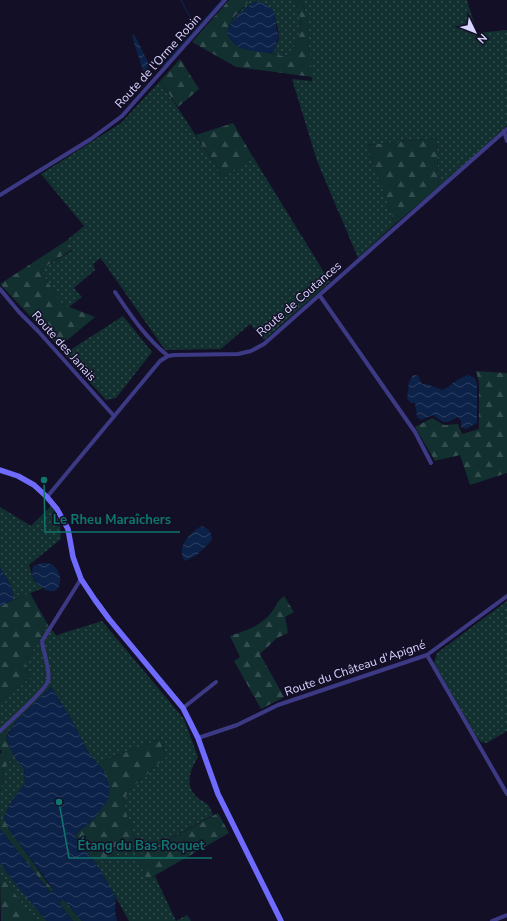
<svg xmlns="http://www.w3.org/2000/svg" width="507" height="921" font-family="'Nunito Sans',sans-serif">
	<defs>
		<pattern id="grass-dots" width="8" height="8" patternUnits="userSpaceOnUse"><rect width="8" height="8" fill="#12302f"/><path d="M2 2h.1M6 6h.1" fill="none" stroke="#344d4e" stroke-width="1.8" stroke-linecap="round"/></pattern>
		<pattern id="forest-firs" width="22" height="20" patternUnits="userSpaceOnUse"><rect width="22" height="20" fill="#12302f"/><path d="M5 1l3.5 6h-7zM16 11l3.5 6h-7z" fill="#344d4e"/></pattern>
		<pattern id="water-waves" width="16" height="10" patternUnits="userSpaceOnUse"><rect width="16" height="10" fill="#0c2248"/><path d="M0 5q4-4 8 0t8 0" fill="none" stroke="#2f4163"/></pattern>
	</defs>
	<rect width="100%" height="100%" fill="#130f26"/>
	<g fill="url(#grass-dots)">
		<path d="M250 0H294C304 24 304 34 288 55L283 56 271 53 274 51C275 46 280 40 279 35 279 29 276 26 276 19L250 4 230 25V23Z"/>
		<polygon points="301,0 467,0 477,33 507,30 507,126 439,187 436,138 367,145 395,224 358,258 317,161 292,79 312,81 306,13"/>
		<polygon points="160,81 223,177 253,157 330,282 264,340 250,324 221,349 165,350 105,264 100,258 93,264 95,270 74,288 82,297 69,307 62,304 40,270 73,250 66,241 84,226 41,174 121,123"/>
		<polygon points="123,316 152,352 116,398 106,400 64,354"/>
		<polygon points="51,506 60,522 61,539 29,565 34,581 43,588 13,600 12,588 0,567 0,507 31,526"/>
		<polygon points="507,601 507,731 487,743 481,742 476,736 434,663 437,653"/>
		<path d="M102 621 184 719 198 757C189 772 184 786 199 799 202 801 205 802 207 804 210 807 212 812 213 815L137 857 147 880 155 876 176 921 187 915 191 921H129L101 871 96 864 137 844 123 804 128 791 166 757 161 739 97 763 88 752 69 715 51 687 16 721 7 735 0 724V702L31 677 25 669 26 663 48 625 57 636 60 634Z"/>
		<polygon points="14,756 24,769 25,783 10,804 4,818 0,821 0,791 2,789 3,770"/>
		<polygon points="0,863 16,885 47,921 36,921 0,875"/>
	</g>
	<g fill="url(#forest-firs)">
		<path d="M229 0H250C237 14 216 29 237 46L283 56 288 55C304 34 304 24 294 0H301L306 13 312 77 236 67 192 42Z"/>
		<polygon points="180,59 199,89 178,107 160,81"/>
		<polygon points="233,123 253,157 223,177 196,135"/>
		<polygon points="436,138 439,187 395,224 367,145"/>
		<polygon points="66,241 73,249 40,270 62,304 95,317 59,347 0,284"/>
		<polygon points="476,371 507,373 507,473 470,485 460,455 435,461 415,427 432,418 444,425 458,424 462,434 479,429 479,382"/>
		<polygon points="30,593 48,625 26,663 25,669 31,677 0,702 0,606"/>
		<path d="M284 596 294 612 285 617 288 633 277 638 260 654 284 697 261 709 234 661 240 657 230 636C247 630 259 627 271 613 277 606 275 603 284 596Z"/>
		<polygon points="0,724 7,735 6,738 14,756 3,770 2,789 0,791 0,754 2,752 0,749"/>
		<polygon points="161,739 166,757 128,791 123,804 137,844 96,864 75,836 78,832 94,819 104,771 97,763"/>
		<polygon points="218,813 229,833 147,880 137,857"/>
		<polygon points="4,818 9,829 49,885 54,890 51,893 0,829 0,821"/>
		<polygon points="0,875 36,921 1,921"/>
		<polygon points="63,899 82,921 73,921 59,903"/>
	</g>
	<g fill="url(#water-waves)">
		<path d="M256 1 265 4 274 11 276 19V28L279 35 274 51 271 53C254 51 234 52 227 33 230 21 245 7 256 1Z"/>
		<polygon points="134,34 149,64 147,69 143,71 132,36"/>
		<path d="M413 375H418L422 384H427L442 390C453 385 457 378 469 375L475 378 477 384V423L466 429 461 427V421L458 417C444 424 446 425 433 415L421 420 417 417 415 403H411L407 399 409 382Z"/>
		<path d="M201 526C210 529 211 532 212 540L197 555 185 561C175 547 190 533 201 526Z"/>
		<path d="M42 563C44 563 49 563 51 564 66 571 63 605 39 585 32 579 31 575 33 566Z"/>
		<polygon points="0,567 12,588 13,600 0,606"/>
		<polygon points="51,687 69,715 88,752 104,771 110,787 108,800 94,819 78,832 75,836 101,871 116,898 115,911 117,921 82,921 63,899 59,903 73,921 47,921 16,885 0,863 0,829 51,893 54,890 9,829 4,818 10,804 25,783 24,769 14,756 6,738 16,721"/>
	</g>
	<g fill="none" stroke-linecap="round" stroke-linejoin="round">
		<g stroke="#0c2248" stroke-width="1.5">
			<polyline points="181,0 196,28"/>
			<polyline points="163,66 222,0"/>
		</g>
		<g stroke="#3d3a85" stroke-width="4">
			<polyline points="504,131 507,141"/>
			<polyline points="0,195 91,139 122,116 225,0"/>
			<polyline points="0,289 19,312 38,331 114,416"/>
			<path d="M115 292C131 316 146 338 168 356"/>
			<polyline points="320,296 415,432 431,463"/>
			<polyline points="47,497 160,361 168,356 174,355 238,354 251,351 264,344 507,129"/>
			<polyline points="427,655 507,794"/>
			<polyline points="183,708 216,682"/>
			<path d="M0 731C8 723 46 690 48 681 51 671 43 652 42 641L81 579"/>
			<polyline points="198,738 237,725 278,705 427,655 507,596"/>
			<polyline points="492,921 507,915"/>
		</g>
		<polyline stroke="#6f6bff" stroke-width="5.5" points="0,470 18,476 34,485 47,497 57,509 68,529 73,557 81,579 95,600 109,619 183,708 198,738 218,794 281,921"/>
	</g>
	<g text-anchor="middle" stroke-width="3" stroke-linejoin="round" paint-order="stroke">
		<g font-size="12" fill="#d9d4ff" stroke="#130f26">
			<text transform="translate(158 61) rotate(-48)" y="4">Route de l'Orme Robin</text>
			<text transform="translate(299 299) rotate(-41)" y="4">Route de Coutances</text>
			<text transform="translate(64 346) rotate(48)" y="4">Route des Janais</text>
			<text transform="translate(355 668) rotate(-19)" y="4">Route du Château d'Apigné</text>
		</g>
	</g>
	<path fill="none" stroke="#0f766e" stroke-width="1.5" d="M44 480L45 532H180M59 802L69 858H212"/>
	<g fill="#0f766e" stroke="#130f26" stroke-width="1.5">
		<circle cx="44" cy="480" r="4"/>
		<circle cx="59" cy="802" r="4"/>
	</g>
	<g font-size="13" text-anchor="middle" font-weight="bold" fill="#0f766e" stroke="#130f26" stroke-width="3" stroke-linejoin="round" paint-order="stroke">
		<text x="112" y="524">Le Rheu Maraîchers</text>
		<text x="141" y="850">Étang du Bas Roquet</text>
	</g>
	<g transform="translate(475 32) rotate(133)" stroke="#130f26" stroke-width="3" paint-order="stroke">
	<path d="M0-3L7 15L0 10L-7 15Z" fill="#d9d4ff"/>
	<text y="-6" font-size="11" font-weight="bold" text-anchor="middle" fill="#d9d4ff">N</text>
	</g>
</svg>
